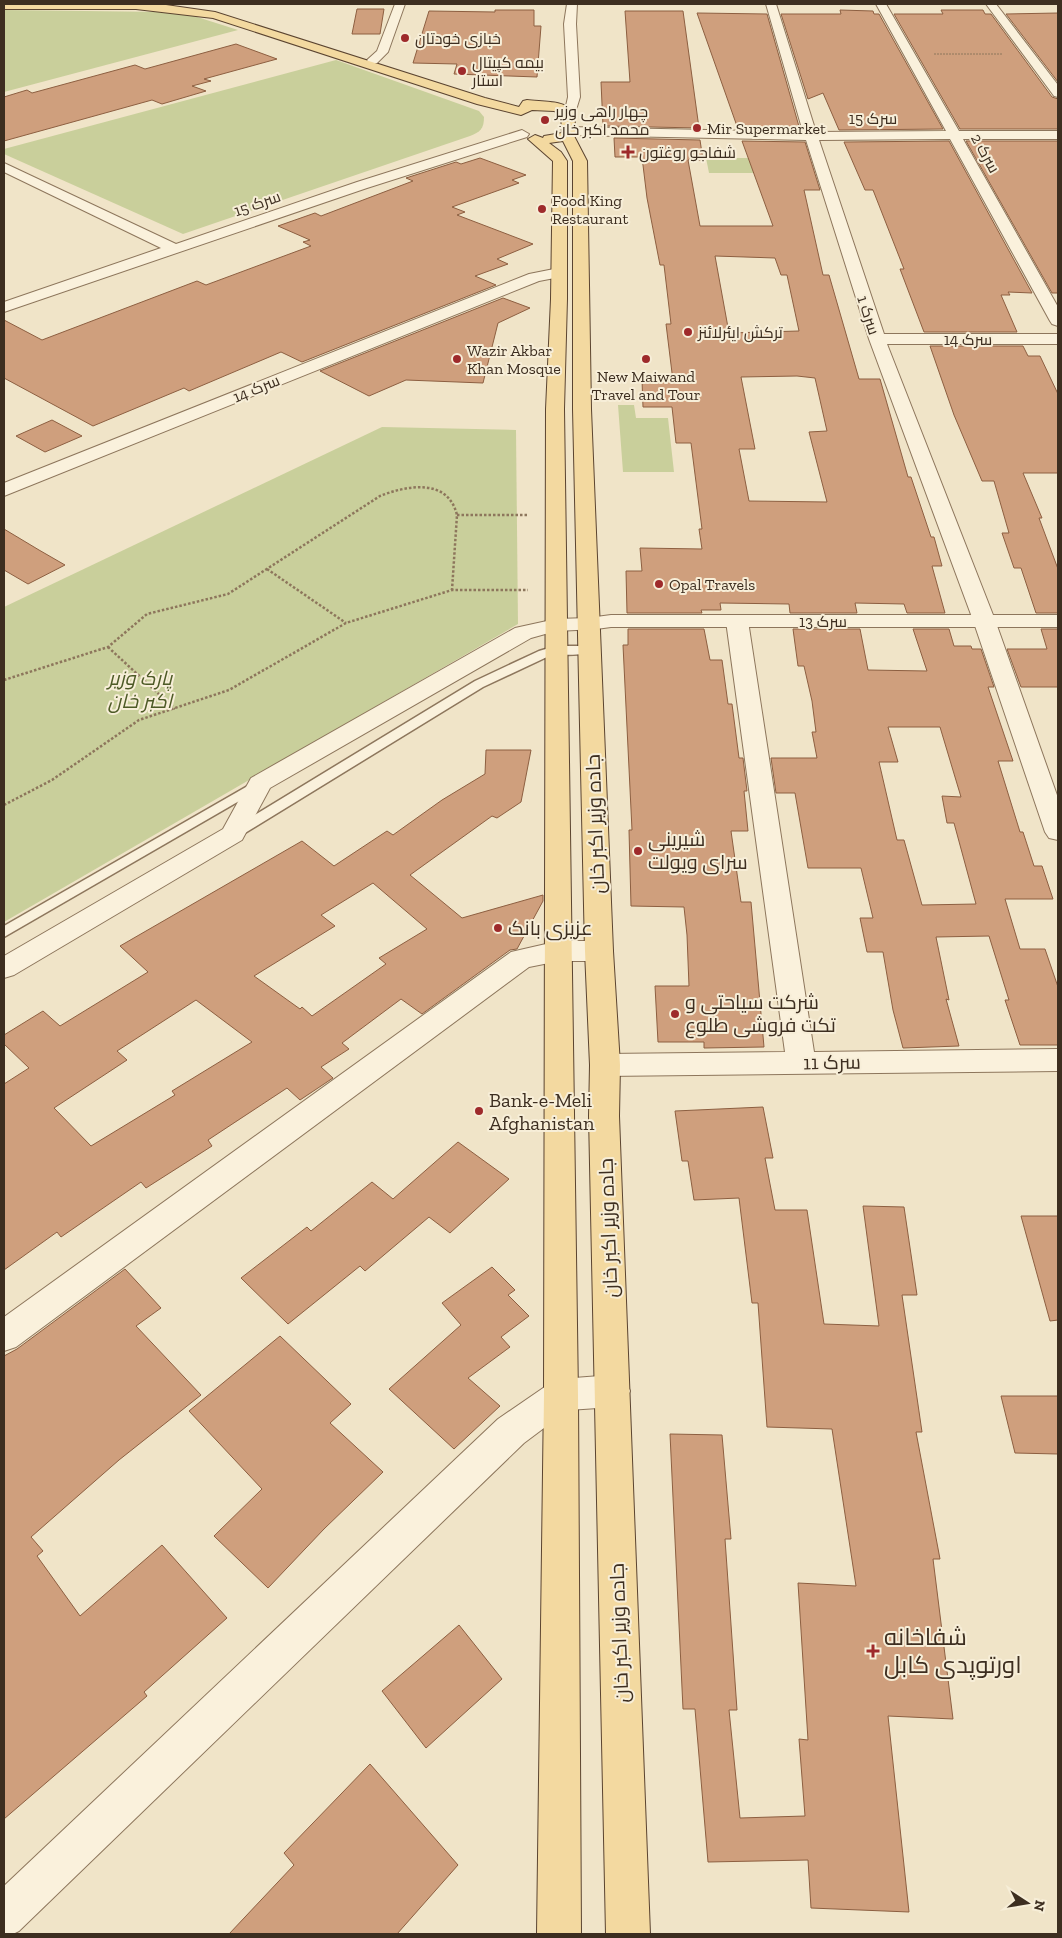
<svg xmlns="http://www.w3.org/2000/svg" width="1062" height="1938" font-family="'Zilla Slab',Cairo,serif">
	<rect width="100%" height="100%" fill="#f0e4c8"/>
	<g fill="#c9cf9b">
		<polygon points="4,10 165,12 194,16 238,30 4,92"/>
		<path d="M336 60 479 111 484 117C484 129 480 132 470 136L183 234 4 154V149Z"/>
		<polygon points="706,158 753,158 757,173 709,173"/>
		<polygon points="618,405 634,405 636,418 668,418 674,472 623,472"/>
		<polygon points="382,427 516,430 518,624 4,922 4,607"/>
	</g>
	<g fill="#cf9f7d" stroke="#8d5f41" fill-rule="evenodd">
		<polygon points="357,9 384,9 380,34 352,34"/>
		<polygon points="495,10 534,10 534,26 541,26 537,77 454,74 457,64 413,63 429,11 495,12"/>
		<polygon points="840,10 873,11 874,14 879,14 943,129 839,130 823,93 808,99 781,14 841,14"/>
		<polygon points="941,10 983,10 985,14 991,14 1052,97 1058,99 1058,129 960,129 894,14 943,14"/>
		<polygon points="625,11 683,11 699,128 603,126 601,82 630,82"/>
		<polygon points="697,13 767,14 800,130 738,129"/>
		<polygon points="1058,13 1058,82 1006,14"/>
		<polygon points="236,44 277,59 204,79 211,81 192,86 206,91 162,104 152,100 4,141 4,97 27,90 32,93 135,65 145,69"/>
		<path d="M614 138 700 140 703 160H688L700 226H773L742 141 805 142 820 190H804L823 275H829L859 379H880L908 477H911L931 537H934L942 566H932L945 613H907L904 604 855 603 857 613H790L789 604 720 603 721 610H701L702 613H627L626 571H642L640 548 702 549 699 529H702L691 443H676L672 407H643L642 380 673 381 666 324H671L664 265H660L647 198 642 157H615ZM715 256 775 258 781 275H787L799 331 729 333ZM797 376 815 378 827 431 809 432 827 502 749 501 739 449H755L741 377Z"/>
		<polygon points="949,141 1032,293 1008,292 1010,295 1001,295 1017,332 924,332 900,269 904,269 873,190 865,190 844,142"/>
		<polygon points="966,141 1058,141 1058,293 1052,293"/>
		<polygon points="480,158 526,175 512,180 519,183 452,207 465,212 457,215 533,244 497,259 508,264 475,276 496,285 302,362 281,352 189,391 184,388 93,426 4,378 4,320 42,340 197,281 206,285 311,246 303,242 310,240 278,226 315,213 321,216 413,181 406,178 456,162 461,164"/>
		<polygon points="503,298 530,308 498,323 483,383 406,380 369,396 320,371"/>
		<polygon points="930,346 1023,346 1028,356 1040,356 1058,394 1058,473 1023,473 1042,518 1039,518 1058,569 1058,613 1036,613 1021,568 1014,568 1002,533 1009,533 994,481 982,481 954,415"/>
		<polygon points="52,420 82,436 45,452 16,436"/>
		<polygon points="4,529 39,550 65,565 28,584 4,570"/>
		<polygon points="628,629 704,629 710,660 722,660 728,704 732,704 739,758 743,758 747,791 744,791 748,831 731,831 741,902 751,902 764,1047 704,1048 704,1042 658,1042 655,986 689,986 687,935 684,907 631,906 629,830 632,830 623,645 628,645"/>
		<path d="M793 629H860L868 670 927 671 913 629H949L954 646H971L972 649H981L994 687H988L1013 761H998L1020 832H1023L1034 866H1042L1053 899H1005L1020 949H1045L1058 987V1045H1020L1005 1000H1009L989 936 936 937 949 1000 946 999 959 1046 903 1048 893 1010 883 952H867L860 918H873L861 868H808L795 793H776L771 758H817L812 732H816L812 701 804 666H798ZM888 727H940L961 797 942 796 947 823H954L976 904 922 905 904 840H897L879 762H898Z"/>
		<polygon points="1041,629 1058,629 1058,687 1021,687 1007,649 1047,649"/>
		<path d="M486 750H531L521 802 497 818 492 816 410 875 462 918 543 895V901L517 949 510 950 422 1014 401 999 342 1043 349 1049 321 1067 333 1078 300 1100 287 1088 208 1140 212 1146 146 1188 141 1182 61 1237 57 1232 4 1270V1084L29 1068 4 1044V1035L43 1011 60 1026 148 972 120 946 302 841 334 866 387 831 393 835 442 800 485 774ZM373 883 427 929 379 958 386 964 312 1016 302 1007 300 1009 254 976 335 926 321 915ZM196 1000 252 1042 172 1091 175 1095 91 1146 54 1108 127 1060 117 1051Z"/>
		<polygon points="763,1107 773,1158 765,1158 775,1210 807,1210 824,1324 879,1326 863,1206 904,1207 917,1295 902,1295 922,1432 916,1432 940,1559 933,1559 953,1719 888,1716 909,1912 811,1908 808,1860 708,1862 695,1709 683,1709 670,1434 722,1435 731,1539 725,1539 737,1710 729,1710 740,1818 805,1816 799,1739 808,1740 798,1583 856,1586 832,1429 767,1427 758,1303 752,1303 739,1198 694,1200 688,1161 682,1161 675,1111"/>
		<polygon points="458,1142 509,1179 450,1233 429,1217 365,1271 360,1266 288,1324 241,1278 307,1227 311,1231 372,1182 393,1199"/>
		<polygon points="1021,1216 1058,1216 1058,1320 1050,1321"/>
		<polygon points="492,1267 515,1290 508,1295 529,1316 501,1337 510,1347 468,1378 500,1406 454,1449 389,1389 461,1325 442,1303"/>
		<polygon points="125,1269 161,1308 136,1326 201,1395 119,1460 31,1537 43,1551 37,1556 80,1616 162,1545 227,1618 144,1692 147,1696 4,1819 4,1356 17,1349"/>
		<polygon points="280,1336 351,1404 330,1423 383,1472 324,1529 268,1588 214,1536 262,1489 189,1411"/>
		<polygon points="1001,1396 1058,1396 1058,1454 1015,1453"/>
		<polygon points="459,1625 502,1679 426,1748 382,1691"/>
		<polygon points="370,1764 458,1865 397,1934 229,1934 294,1865 284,1853"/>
	</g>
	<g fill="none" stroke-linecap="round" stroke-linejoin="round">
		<defs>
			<g id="service">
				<path d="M556 646H589L595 650C588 657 559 653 547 657L483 687 240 836H230L228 833 230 830 475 681 539 651Z"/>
				<polygon points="260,779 265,780 267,783 265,786 4,937 4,926"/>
			</g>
			<g id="minor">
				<polygon points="395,4 405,4 388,52 377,63 369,63 367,60 377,51"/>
				<polygon points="567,4 577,4 576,24 580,97 576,110 567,115 561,111 566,106 568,97 564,24"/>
				<polygon points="766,4 776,4 816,132 946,131 876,4 886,4 959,131 1058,131 1058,139 963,139 1058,307 1058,326 1052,324 1050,321 950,139 819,140 884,334 1058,334 1058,344 887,344 995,620 1058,798 1058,840 1049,838 1045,832 973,620 869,339 806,140 569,135 562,131 569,127 803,132"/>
				<polygon points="986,4 996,4 1058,85 1058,97 1054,96"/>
				<polygon points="522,130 529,134 527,137 367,188 4,312 4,302 161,248 4,172 4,163 176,244 357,182"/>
				<polygon points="559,268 565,270 567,273 565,276 539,281 4,496 4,483 529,274"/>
				<polygon points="737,615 745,616 748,621 814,1052 1058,1049 1058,1071 605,1076 595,1073 590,1065 595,1057 605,1054 785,1052 726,621 729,616"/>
				<polygon points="589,618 597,619 600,624 597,629 556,631 531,638 270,788 242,840 14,975 4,978 4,956 223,829 251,778 515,628 556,619"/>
				<polygon points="559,941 599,941 609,944 613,951 609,958 599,961 559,961 529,967 16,1347 4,1351 4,1317 511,952"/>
				<polygon points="613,1375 625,1380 630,1391 625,1402 613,1407 568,1410 524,1443 19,1931 13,1934 4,1934 4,1886 498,1419 549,1384 561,1379"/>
			</g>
			<polygon id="tertiary" points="611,615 1058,615 1058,627 611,627 589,630 581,629 578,624 581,619"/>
			<path id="primary" d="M4 4H159L215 12 485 98 519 107 523 101 527 100C541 102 564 100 573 111L576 131 574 136 587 161 591 409 613 951 620 1065 619 1116 650 1934H606L589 1116 590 1065 585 951 573 409V161L563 141 549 143 561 152 567 161V299L564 409 578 1395 581 1934H537L544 1395 546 409 551 299 553 161 528 139 535 135 543 138 544 136 562 133 561 113 554 111 532 110 521 115 477 104 213 18 136 9H4Z"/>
		</defs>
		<use href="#service" stroke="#8d765c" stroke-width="3"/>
		<use href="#minor" stroke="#8d765c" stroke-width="2"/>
		<use href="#tertiary" stroke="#8d765c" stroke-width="2"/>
		<use href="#primary" stroke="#5b4430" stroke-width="2"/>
		<polyline stroke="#8d765c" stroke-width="1" stroke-dasharray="2 1" stroke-linecap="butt" points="934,54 1002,54"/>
		<g stroke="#8d765c" stroke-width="2.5" stroke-dasharray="2.5 2" stroke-linecap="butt">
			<polyline points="457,515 529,515"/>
			<polyline points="267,569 346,623"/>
			<polyline points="108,647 175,709"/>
			<path d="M4 680 108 647 147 614 228 594 380 496C408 485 448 478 457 515L452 590"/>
			<polyline points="4,805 52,780 139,720 229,690 346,623 452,590 528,590"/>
		</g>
		<use href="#service" fill="#faf1dc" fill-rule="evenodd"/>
		<use href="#minor" fill="#faf1dc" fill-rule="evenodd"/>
		<use href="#tertiary" fill="#faf1dc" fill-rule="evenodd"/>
		<use href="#primary" fill="#f3d9a0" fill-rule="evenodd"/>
	</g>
	<g fill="#9e2a2b" stroke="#f7eed8" stroke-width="2">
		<circle cx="405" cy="38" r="5"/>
		<circle cx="462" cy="71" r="5"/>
		<circle cx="545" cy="120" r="5"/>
		<circle cx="697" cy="128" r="5"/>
		<path d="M625.5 144.5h5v5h5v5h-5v5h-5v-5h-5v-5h5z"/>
		<circle cx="542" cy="209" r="5"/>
		<circle cx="688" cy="332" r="5"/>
		<circle cx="457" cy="359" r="5"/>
		<circle cx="646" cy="359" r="5"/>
		<circle cx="659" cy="584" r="5"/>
		<circle cx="638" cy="851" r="5"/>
		<circle cx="498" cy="928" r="5"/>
		<circle cx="675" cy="1014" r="5"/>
		<circle cx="479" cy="1111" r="5"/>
		<path d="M870.5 1643.5h5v5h5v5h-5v5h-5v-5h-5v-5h5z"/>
	</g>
	<g text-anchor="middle" stroke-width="4" stroke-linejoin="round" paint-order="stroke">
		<g font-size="16" fill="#3d2e20" stroke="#f7eed8" text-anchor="start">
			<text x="415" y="44">خبازی خودتان</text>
			<text x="472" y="68">بیمه کپیتال<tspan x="472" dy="18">استار</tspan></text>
			<text x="555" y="117">چهار راهی وزیر<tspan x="555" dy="18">محمد اکبر خان</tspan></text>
			<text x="707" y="134">Mir Supermarket</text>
			<text x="639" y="158">شفاجو روغتون</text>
			<text x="552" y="206">Food King<tspan x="552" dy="18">Restaurant</tspan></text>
			<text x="698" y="338">ترکش ایئرلائنز</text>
			<text x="467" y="356">Wazir Akbar<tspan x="467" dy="18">Khan Mosque</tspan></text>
			<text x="646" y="382" text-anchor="middle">New Maiwand<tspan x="646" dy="18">Travel and Tour</tspan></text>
			<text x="669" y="590">Opal Travels</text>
		</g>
		<g font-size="16" fill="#3d2e20" stroke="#f7eed8">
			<text x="873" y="124">سرک 15</text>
			<text transform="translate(986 153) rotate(61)" y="6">سرک 2</text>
			<text transform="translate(257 203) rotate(-19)" y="6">سرک 15</text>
			<text transform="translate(869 315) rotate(72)" y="6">سرک 1</text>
			<text x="968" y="345">سرک 14</text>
			<text transform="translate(256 388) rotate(-22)" y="6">سرک 14</text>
			<text x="823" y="627">سرک 13</text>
		</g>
		<g font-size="20" font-style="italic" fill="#4d5a26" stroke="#f7eed8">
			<text x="140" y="685">پارک وزیر<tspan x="140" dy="23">اکبر خان</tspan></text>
		</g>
		<g font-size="20" fill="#3d2e20" stroke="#f7eed8">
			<text transform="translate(595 824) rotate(-92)" y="7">جاده وزیر اکبر خان</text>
			<text transform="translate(832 1062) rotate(-1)" y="7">سرک 11</text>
			<text transform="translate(608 1228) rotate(-92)" y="7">جاده وزیر اکبر خان</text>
			<text transform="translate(619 1633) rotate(-92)" y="7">جاده وزیر اکبر خان</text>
		</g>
		<g font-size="20" fill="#3d2e20" stroke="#f7eed8" text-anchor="start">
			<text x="648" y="846">شیرینی<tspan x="648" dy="23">سرای ویولت</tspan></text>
			<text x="508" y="935">عزیزی بانک</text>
			<text x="685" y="1009">شرکت سیاحتی و<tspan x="685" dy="23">تکت فروشی طلوع</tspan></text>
			<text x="489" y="1107">Bank-e-Meli<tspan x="489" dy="23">Afghanistan</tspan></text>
		</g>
		<g font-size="24" fill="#3d2e20" stroke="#f7eed8" text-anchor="start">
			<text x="884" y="1645">شفاخانه<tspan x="884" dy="28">اورتوپدی کابل</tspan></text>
		</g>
	</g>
	<rect width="1062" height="1938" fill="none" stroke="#3d2e20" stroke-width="10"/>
	<g transform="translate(1027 1903) rotate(102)" stroke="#f7eed8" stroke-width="4" paint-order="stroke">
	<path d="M0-4L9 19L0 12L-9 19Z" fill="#3d2e20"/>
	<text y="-8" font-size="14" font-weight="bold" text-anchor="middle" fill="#3d2e20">N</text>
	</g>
</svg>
